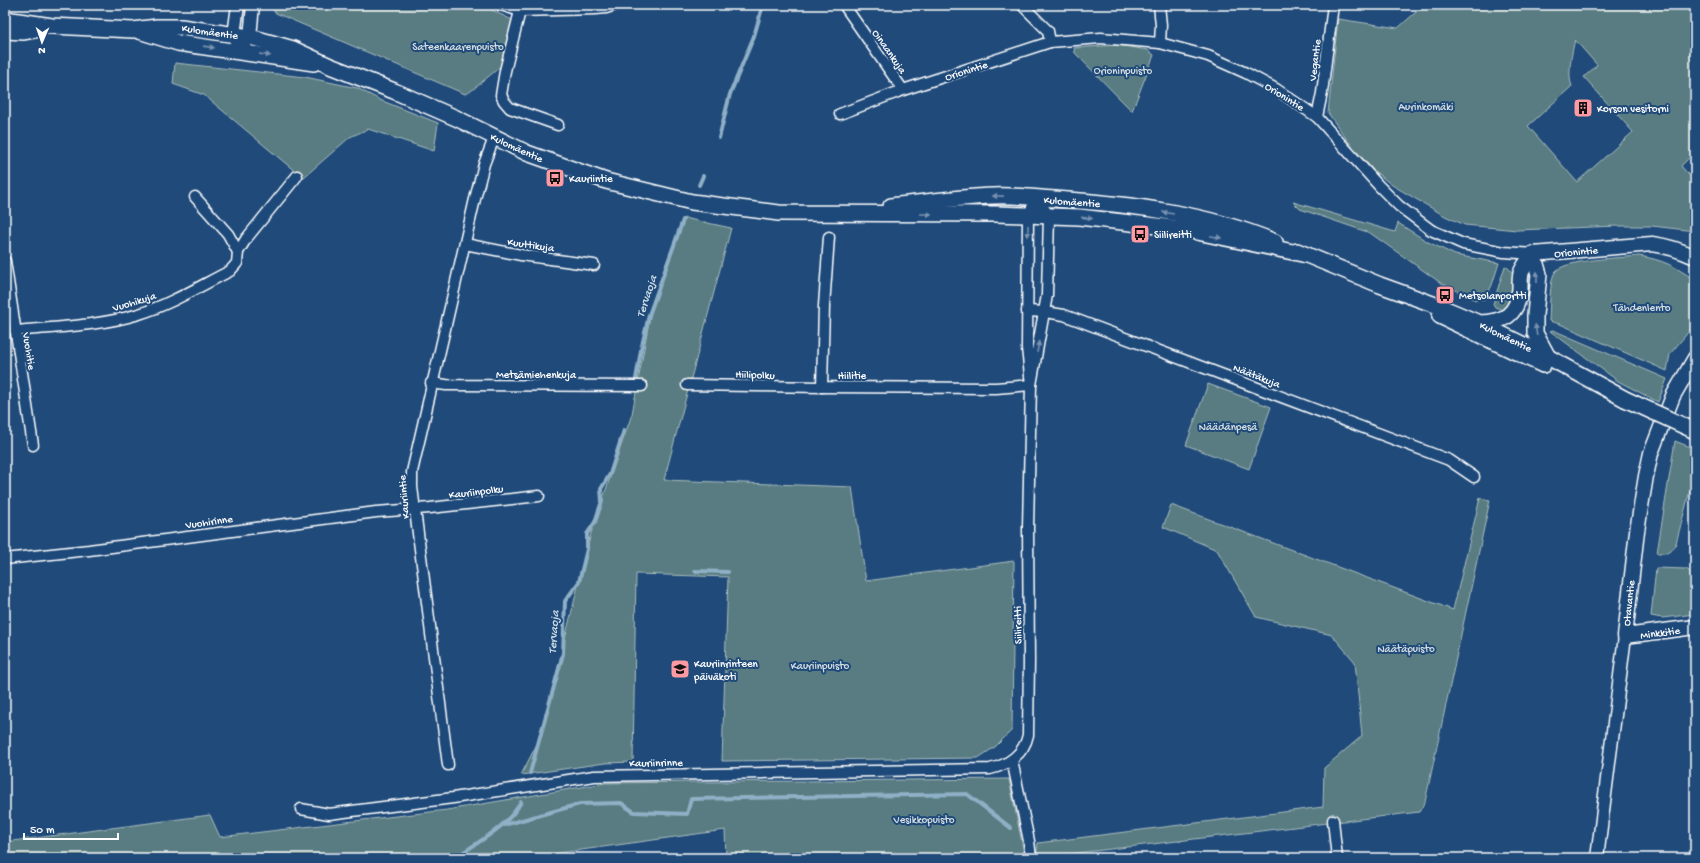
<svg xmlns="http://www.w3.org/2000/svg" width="1700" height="863" font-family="'Gochi Hand',sans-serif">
	<rect width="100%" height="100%" fill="#1f4a7a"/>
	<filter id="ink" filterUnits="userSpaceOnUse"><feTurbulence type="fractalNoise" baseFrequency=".025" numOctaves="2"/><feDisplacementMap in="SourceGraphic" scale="8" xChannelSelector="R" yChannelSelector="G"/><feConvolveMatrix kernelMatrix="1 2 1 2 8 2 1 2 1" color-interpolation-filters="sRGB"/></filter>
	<g filter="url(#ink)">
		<g fill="#587c81" stroke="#acbec0" fill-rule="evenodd">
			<polygon points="274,5 482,5 512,20 500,67 471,91 465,94 278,14 274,12"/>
			<path d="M1424 5H1695V152L1681 166 1695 182V231L1652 226H1618L1517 230 1465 225 1445 216 1392 185 1373 170 1348 141 1328 113 1338 19 1398 28ZM1575 40 1597 65 1584 77 1633 132 1577 182 1528 126 1572 86C1567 77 1572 50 1575 40Z"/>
			<polygon points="1117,45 1148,50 1154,55 1132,111 1075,53 1074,48"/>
			<polygon points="175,63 305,77 357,88 380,100 438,123 434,151 368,129 350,137 303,178 204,95 173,84"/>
			<polygon points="1293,202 1395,232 1398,223 1428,242 1455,255 1499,263 1492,285 1485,299 1476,300 1441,283 1370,233 1300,209"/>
			<polygon points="684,218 731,228 664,480 852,487 866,581 1014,561 1012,730 995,747 978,758 722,761 728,577 636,574 633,762 605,763 521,775 541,736 591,533 632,414 653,300"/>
			<path d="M1639 256C1664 260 1674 266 1695 280V324L1670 354 1667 371 1560 324 1549 321C1550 310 1549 281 1555 272 1565 259 1622 258 1639 256Z"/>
			<path d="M1505 266C1518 272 1513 291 1512 303L1505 311 1495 307 1493 304Z"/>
			<polygon points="1553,330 1667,379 1658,402 1618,381 1550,331"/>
			<polygon points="1208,384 1271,407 1249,469 1186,445"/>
			<path d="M1675 441 1695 449V484L1692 483 1676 543C1671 554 1670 553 1657 553Z"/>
			<polygon points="1480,498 1490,500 1425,802 1419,812 1036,858 1038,843 1323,807 1324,768 1362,736 1355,662 1332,635 1256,617 1217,550 1163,527 1171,505 1453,610"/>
			<polygon points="1656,568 1686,569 1695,575 1695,614 1662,618 1651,616"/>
			<polygon points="1009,779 1025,858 726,858 725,830 524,858 5,858 5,842 210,815 220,837 447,810 605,783"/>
		</g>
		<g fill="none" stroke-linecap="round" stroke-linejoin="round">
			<g stroke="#8fb0c6" stroke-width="4">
				<polyline points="719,138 730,94 754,36 763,5"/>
				<polyline points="699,185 703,176"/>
				<polyline points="636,379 641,350 649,315 683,220"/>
				<polyline points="695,571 728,572"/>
				<polyline points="530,773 563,654 565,601 579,582 587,549 587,534 595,522 602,501 601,489 610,474 624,430"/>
				<polyline points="504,825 580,804 621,803 634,812 687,814 691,799 967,794 1011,828"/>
				<path d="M464 852C486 837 508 825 521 802"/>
			</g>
			<defs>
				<g id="minor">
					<polyline points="501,5 520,11 596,9 606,8 615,5"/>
					<polyline points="844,5 903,90"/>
					<polyline points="1022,5 1048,31 1050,42"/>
					<polyline points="1159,5 1161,25 1160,43"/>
					<polyline points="520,11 505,71 501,95 504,101 510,108 558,125"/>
					<polyline points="840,114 903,90 1050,42 1101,38 1160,43 1208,56 1246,73 1276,89 1317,117 1379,186 1399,206 1431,230 1463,244 1504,252 1533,254"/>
					<polyline points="1317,117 1322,93 1333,5"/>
					<polyline points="195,197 228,234 238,252"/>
					<polyline points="829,237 824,306 822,387 996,388 1031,385"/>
					<polyline points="465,244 521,255 594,265"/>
					<polyline points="5,261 33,445"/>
					<polyline points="1027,311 1045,312 1064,315 1449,460 1474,477"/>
					<path d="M15 331C56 327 100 326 139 314 171 304 200 286 230 271L237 263 238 252 246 239 297 176"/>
					<polyline points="431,383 446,385 642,386"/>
					<polyline points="687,385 822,387"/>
					<polyline points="5,559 89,550 376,512 430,508 539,496"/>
					<polyline points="1012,760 1029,841 1031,858"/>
					<polyline points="448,765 412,487 412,472 475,199 484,164 494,138"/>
					<path d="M301 809 329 814 453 798 594 776 990 769C1008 765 1024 754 1028 735L1029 661 1028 528 1031 385 1047 295 1049 216 1037 198 1028 215 1027 348 1031 385"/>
					<polyline points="1333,820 1337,858"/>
				</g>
				<g id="tertiary">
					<polyline points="236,42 234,35 238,5"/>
					<polyline points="239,51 250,37 253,5"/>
					<polyline points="1597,858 1625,636"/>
				</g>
				<g id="secondary">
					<path d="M1533 254 1652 244C1668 246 1680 250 1695 257"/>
					<polyline points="1695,358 1673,396 1651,453 1646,476 1637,531 1625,636 1695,627"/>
				</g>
				<g id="primary">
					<polyline points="5,19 52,26 133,30 157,27 181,27 250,37 272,43 293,49 330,66 394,91 456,118 527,153 606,181 692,202 779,213 996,214 1079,217 1183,229 1307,255"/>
					<polyline points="5,31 24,32 40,29"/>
					<polyline points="139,31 178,43 314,63"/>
					<path d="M891 206C925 202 960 197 994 196 1014 195 1035 198 1055 199 1129 204 1206 213 1275 242"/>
					<polyline points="1297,251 1380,285 1441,307 1479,323 1548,357 1625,399"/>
					<polyline points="1533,254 1539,274 1535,315 1535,333 1548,357"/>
					<polyline points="1440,316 1543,365"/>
					<path d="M1479 323C1504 322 1517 316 1520 289 1520 284 1520 278 1521 273 1523 267 1529 260 1533 254"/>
				</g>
			</defs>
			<use href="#minor" stroke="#fff" stroke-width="13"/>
			<use href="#tertiary" stroke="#fff" stroke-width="15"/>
			<use href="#secondary" stroke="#fff" stroke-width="17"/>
			<use href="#primary" stroke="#fff" stroke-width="18"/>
			<use href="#minor" stroke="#1f4a7a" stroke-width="10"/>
			<use href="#tertiary" stroke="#1f4a7a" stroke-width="12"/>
			<use href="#secondary" stroke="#1f4a7a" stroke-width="14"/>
			<use href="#primary" stroke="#1f4a7a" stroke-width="15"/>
			<defs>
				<polyline id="primary-bridge" points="1625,399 1695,431"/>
			</defs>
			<use href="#primary-bridge" stroke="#fff" stroke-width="18" stroke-linecap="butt"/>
			<use href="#primary-bridge" stroke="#1f4a7a" stroke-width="15"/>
		</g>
		<defs><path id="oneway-solid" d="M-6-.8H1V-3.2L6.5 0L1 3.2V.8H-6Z"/></defs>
		<g fill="#7992af">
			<use href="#oneway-solid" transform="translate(209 47) rotate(8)"/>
			<use href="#oneway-solid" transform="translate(265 55) rotate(9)"/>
			<use href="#oneway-solid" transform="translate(998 196) rotate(-179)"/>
			<use href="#oneway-solid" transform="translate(1168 213) rotate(-170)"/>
			<use href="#oneway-solid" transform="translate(926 214)"/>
			<use href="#oneway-solid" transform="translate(1087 218) rotate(7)"/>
			<use href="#oneway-solid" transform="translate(1028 231) rotate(91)"/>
			<use href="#oneway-solid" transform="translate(1216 237) rotate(12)"/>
			<use href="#oneway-solid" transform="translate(1537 277) rotate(-90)"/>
			<use href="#oneway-solid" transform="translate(1536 330) rotate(-98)"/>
			<use href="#oneway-solid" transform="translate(1038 347) rotate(-80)"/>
		</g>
	</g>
	<defs>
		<symbol id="building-square" viewBox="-11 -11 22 22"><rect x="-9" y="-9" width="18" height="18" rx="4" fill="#ff9aa2" stroke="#1f4a7a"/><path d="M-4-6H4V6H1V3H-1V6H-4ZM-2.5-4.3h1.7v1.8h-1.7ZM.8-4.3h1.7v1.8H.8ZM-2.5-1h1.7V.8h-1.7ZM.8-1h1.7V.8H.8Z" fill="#111"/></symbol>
		<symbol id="bus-square" viewBox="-11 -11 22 22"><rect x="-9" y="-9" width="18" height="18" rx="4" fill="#ff9aa2" stroke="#1f4a7a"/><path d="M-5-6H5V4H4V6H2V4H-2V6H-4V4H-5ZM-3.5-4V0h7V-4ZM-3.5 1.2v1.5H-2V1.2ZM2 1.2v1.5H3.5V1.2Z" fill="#111"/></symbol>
		<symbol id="school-square" viewBox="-11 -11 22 22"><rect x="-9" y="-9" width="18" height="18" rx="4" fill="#ff9aa2" stroke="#1f4a7a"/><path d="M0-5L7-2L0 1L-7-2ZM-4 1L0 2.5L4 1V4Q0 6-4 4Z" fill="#111"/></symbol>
	</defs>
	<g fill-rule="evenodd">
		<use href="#building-square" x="1572" y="97" width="22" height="22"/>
		<use href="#bus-square" x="544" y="167" width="22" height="22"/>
		<use href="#bus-square" x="1129" y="223" width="22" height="22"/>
		<use href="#bus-square" x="1434" y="284" width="22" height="22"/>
		<use href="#school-square" x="669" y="658" width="22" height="22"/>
	</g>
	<g text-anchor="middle" stroke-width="4" stroke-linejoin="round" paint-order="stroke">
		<g font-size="11" fill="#fff" stroke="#1f4a7a">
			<text transform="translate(210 31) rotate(8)" y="4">Kulomäentie</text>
			<text transform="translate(890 51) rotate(55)" y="4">Oinaankuja</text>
			<text transform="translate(1314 60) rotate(-83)" y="4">Vegantie</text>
			<text transform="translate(966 70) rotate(-18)" y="4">Orionintie</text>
			<text transform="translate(1285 96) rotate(32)" y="4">Orionintie</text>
			<text transform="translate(517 147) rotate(24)" y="4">Kulomäentie</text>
			<text transform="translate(1072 201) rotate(4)" y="4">Kulomäentie</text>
			<text transform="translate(531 244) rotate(8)" y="4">Kuuttikuja</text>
			<text transform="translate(1576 251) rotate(-5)" y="4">Orionintie</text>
			<text transform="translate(134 301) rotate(-17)" y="4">Vuohikuja</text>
			<text transform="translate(1506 336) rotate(26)" y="4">Kulomäentie</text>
			<text transform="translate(30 351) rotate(81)" y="4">Vuohitie</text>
			<text x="536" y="378">Metsämiehenkuja</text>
			<text transform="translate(755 374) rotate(2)" y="4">Hiilipolku</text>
			<text x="852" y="379">Hiilitie</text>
			<text transform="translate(1257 375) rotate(21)" y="4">Näätäkuja</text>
			<text transform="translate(476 491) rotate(-7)" y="4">Kauriinpolku</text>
			<text transform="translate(403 497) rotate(-95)" y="4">Kauriintie</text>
			<text transform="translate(209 521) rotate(-8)" y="4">Vuohirinne</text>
			<text transform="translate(1628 603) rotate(-84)" y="4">Otavantie</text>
			<text transform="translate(1017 625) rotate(-91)" y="4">Siilireitti</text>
			<text transform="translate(1660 632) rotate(-8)" y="4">Minkkitie</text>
			<text transform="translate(656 762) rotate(-1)" y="4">Kauriinrinne</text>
		</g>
		<g font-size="11" fill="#d5dee0" stroke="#1f4a7a">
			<text x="458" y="50">Sateenkaarenpuisto</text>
			<text x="1123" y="74">Orioninpuisto</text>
			<text x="1426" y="110">Aurinkomäki</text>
			<text x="1642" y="311">Tähdenlento</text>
			<text x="1228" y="430">Näädänpesä</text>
			<text x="1406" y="652">Näätäpuisto</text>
			<text x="820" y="669">Kauriinpuisto</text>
			<text x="924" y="823">Vesikkopuisto</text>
		</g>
		<g font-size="11" fill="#fff" stroke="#1f4a7a" text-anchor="start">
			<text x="1597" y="112">Korson vesitorni</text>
			<text x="569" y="182">Kauriintie</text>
			<text x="1154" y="238">Siilireitti</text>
			<text x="1459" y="299">Metsolanportti</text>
			<text x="694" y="667">Kauriinrinteen<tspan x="694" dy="13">päiväkoti</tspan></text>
		</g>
		<g font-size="12" font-style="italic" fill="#d0dee7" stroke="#1f4a7a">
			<text transform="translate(646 296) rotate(-72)" y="4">Tervaoja</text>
			<text transform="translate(553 632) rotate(-86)" y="4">Tervaoja</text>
		</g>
	</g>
	<rect width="1700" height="863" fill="none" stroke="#1f4a7a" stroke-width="20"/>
	<rect x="10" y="10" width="1680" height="843" fill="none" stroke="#fff" stroke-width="1.5" filter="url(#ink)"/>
	<g transform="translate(42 42) rotate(182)" stroke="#1f4a7a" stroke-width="3" paint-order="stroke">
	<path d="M0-3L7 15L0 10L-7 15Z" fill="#ffffff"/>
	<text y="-6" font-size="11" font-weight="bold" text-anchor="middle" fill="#ffffff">N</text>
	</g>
	<path d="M24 833v6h94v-6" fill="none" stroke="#ffffff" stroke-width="2"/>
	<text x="30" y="833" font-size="12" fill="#ffffff" stroke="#1f4a7a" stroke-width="3" paint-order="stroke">50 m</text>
</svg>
